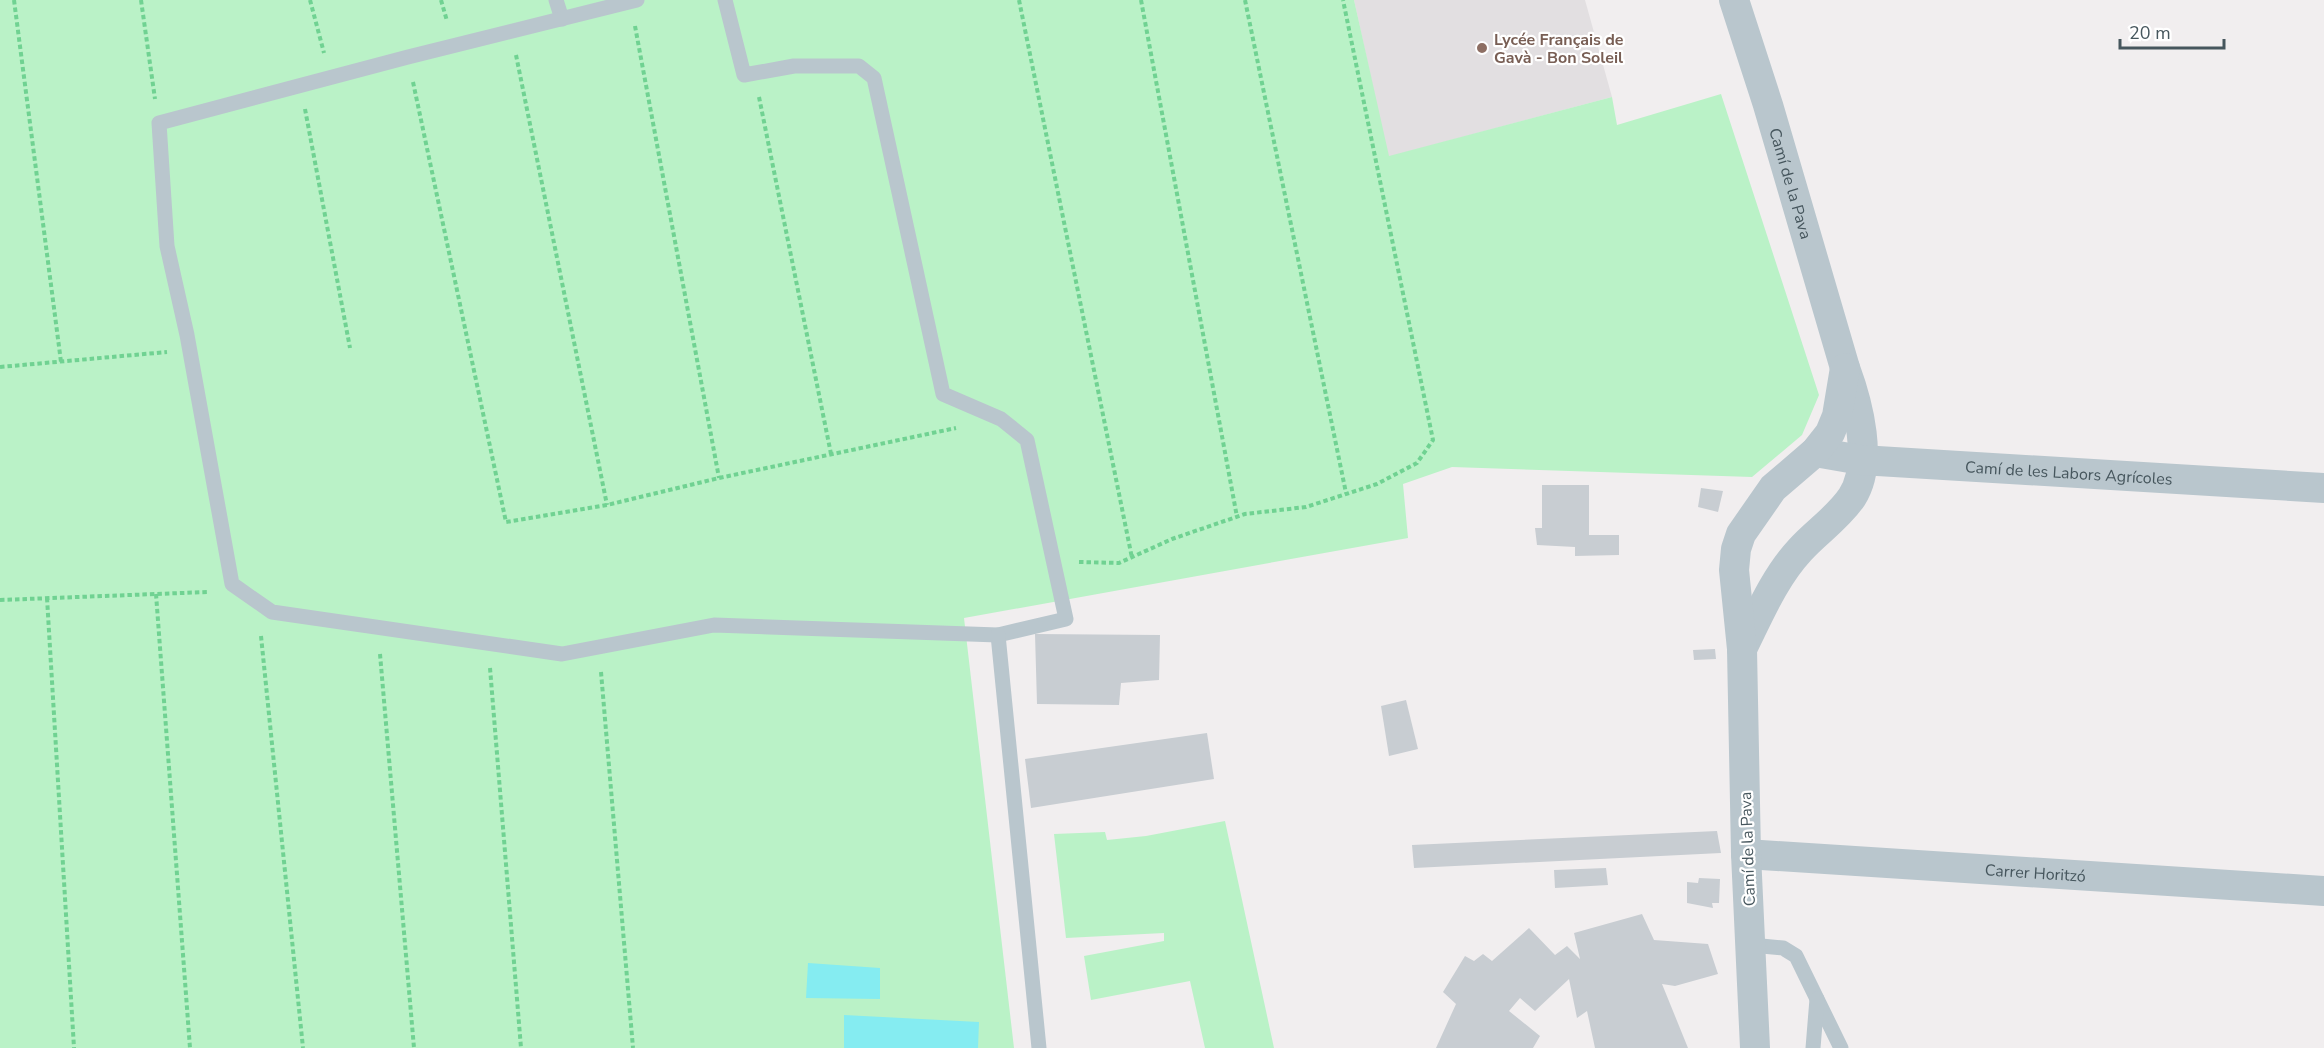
<svg xmlns="http://www.w3.org/2000/svg" width="2324" height="1048" font-family="'Nunito Sans',sans-serif">
	<rect width="100%" height="100%" fill="#f1eeef"/>
	<polygon fill="#e2dfe1" points="1354,0 1585,0 1612,97 1388,157"/>
	<g fill="#baf2c7">
		<polygon points="0,0 1354,0 1389,156 1612,97 1617,125 1721,94 1819,395 1802,435 1752,477 1452,467 1403,484 1408,538 964,618 1014,1048 0,1048"/>
		<polygon points="1225,821 1274,1048 1205,1048 1190,981 1091,1000 1084,956 1164,941 1164,933 1066,938 1054,834 1105,832 1107,840 1146,836"/>
	</g>
	<g fill="#85ecf1">
		<polygon points="808,963 880,968 880,999 806,998"/>
		<polygon points="844,1015 979,1022 978,1048 844,1048"/>
	</g>
	<g fill="#c8cdd2">
		<polygon points="1542,485 1589,485 1589,535 1619,535 1619,555 1575,556 1575,547 1537,545 1535,528 1542,528"/>
		<polygon points="1701,488 1723,491 1718,512 1698,507"/>
		<polygon points="1035,634 1160,635 1159,680 1121,683 1119,705 1037,704"/>
		<polygon points="1715,649 1716,659 1694,660 1693,650"/>
		<polygon points="1406,700 1418,749 1389,756 1381,706"/>
		<polygon points="1207,733 1214,779 1031,808 1025,759"/>
		<polygon points="1717,831 1721,853 1414,868 1412,845"/>
		<polygon points="1606,868 1608,885 1555,888 1554,870"/>
		<polygon points="1699,878 1720,879 1719,903 1712,903 1713,908 1687,903 1687,882 1698,883"/>
		<polygon points="1642,914 1654,940 1708,944 1718,974 1675,986 1662,984 1688,1048 1595,1048 1587,1011 1577,1018 1569,979 1535,1011 1520,998 1509,1011 1540,1036 1533,1048 1436,1048 1456,1004 1443,992 1465,956 1474,961 1483,954 1492,961 1529,928 1555,955 1567,946 1580,959 1574,933"/>
	</g>
	<g fill="none" stroke-linecap="round" stroke-linejoin="round">
		<g stroke="#70d292" stroke-width="4" stroke-dasharray="4.5 3" stroke-linecap="butt">
			<polyline points="14,0 61,362"/>
			<polyline points="141,0 155,99"/>
			<polyline points="310,0 324,53"/>
			<polyline points="441,0 447,21"/>
			<polyline points="1019,0 1132,558"/>
			<polyline points="1141,0 1237,517"/>
			<polyline points="1245,0 1346,493"/>
			<polyline points="635,26 719,478"/>
			<polyline points="516,55 607,505"/>
			<polyline points="413,82 506,522 607,505 719,478 956,428"/>
			<polyline points="759,97 831,454"/>
			<polyline points="305,109 350,348"/>
			<polyline points="0,367 167,352"/>
			<polyline points="1079,562 1119,563 1172,539 1245,514 1306,507 1377,484 1417,463 1433,440 1343,0"/>
			<polyline points="156,594 190,1048"/>
			<polyline points="47,598 74,1048"/>
			<polyline points="0,600 208,592"/>
			<polyline points="261,636 303,1048"/>
			<polyline points="380,654 414,1048"/>
			<polyline points="490,668 521,1048"/>
			<polyline points="601,672 633,1048"/>
		</g>
		<g stroke="#b9c6cd" stroke-width="15">
			<polyline points="556,0 562,19"/>
			<polyline points="637,0 408,57 159,123 167,246 187,335 232,584 272,612 562,654 714,625 998,635 1066,619 1027,440 1001,419 943,394 874,78 859,66 794,66 744,75 725,0"/>
			<polyline points="998,635 1039,1048"/>
			<polyline points="1751,945 1783,948 1796,956 1841,1048"/>
			<polyline points="1813,1048 1817,999"/>
		</g>
		<g stroke="#b9c6cd" stroke-width="30">
			<path id="s1" d="M1734 0 1768 105 1845 368C1858 403 1874 463 1852 497 1838 518 1816 532 1800 550 1774 578 1759 615 1742 649"/>
			<path id="s2" d="M1815 452 1861 460 2324 488"/>
			<path id="s3" d="M1746 854 2324 891"/>
			<polyline points="1755,1048 1746,854 1742,649 1734,570 1736,549 1741,534 1773,488 1815,452 1830,433 1837,416 1845,368"/>
		</g>
	</g>
	<circle fill="#8d6e63" stroke="#fff" stroke-width="2" cx="1482" cy="48" r="6"/>
	<g text-anchor="middle" stroke-width="4.5" stroke-linejoin="round" paint-order="stroke">
		<g font-size="16" font-weight="bold" fill="#785e54" stroke="#fff" text-anchor="start">
			<text x="1494" y="45">Lycée Français de<tspan x="1494" dy="18">Gavà - Bon Soleil</tspan></text>
		</g>
		<g font-size="16" fill="#46565d" stroke="#fff">
			<text dy="6" stroke="none"><textPath href="#s1" startOffset="192">Camí de la Pava</textPath></text>
			<text dy="6" stroke="none"><textPath href="#s2" startOffset="255">Camí de les Labors Agrícoles</textPath></text>
			<text transform="translate(1747 849) rotate(-92)" y="6">Camí de la Pava</text>
			<text dy="6" stroke="none"><textPath href="#s3" startOffset="290">Carrer Horitzó</textPath></text>
		</g>
	</g>
	<path d="M2120 39v9h104v-9" fill="none" stroke="#46565d" stroke-width="3"/>
	<text x="2129" y="39" font-size="18" fill="#46565d" stroke="#ffffff" stroke-width="4.5" paint-order="stroke">20 m</text>
</svg>
